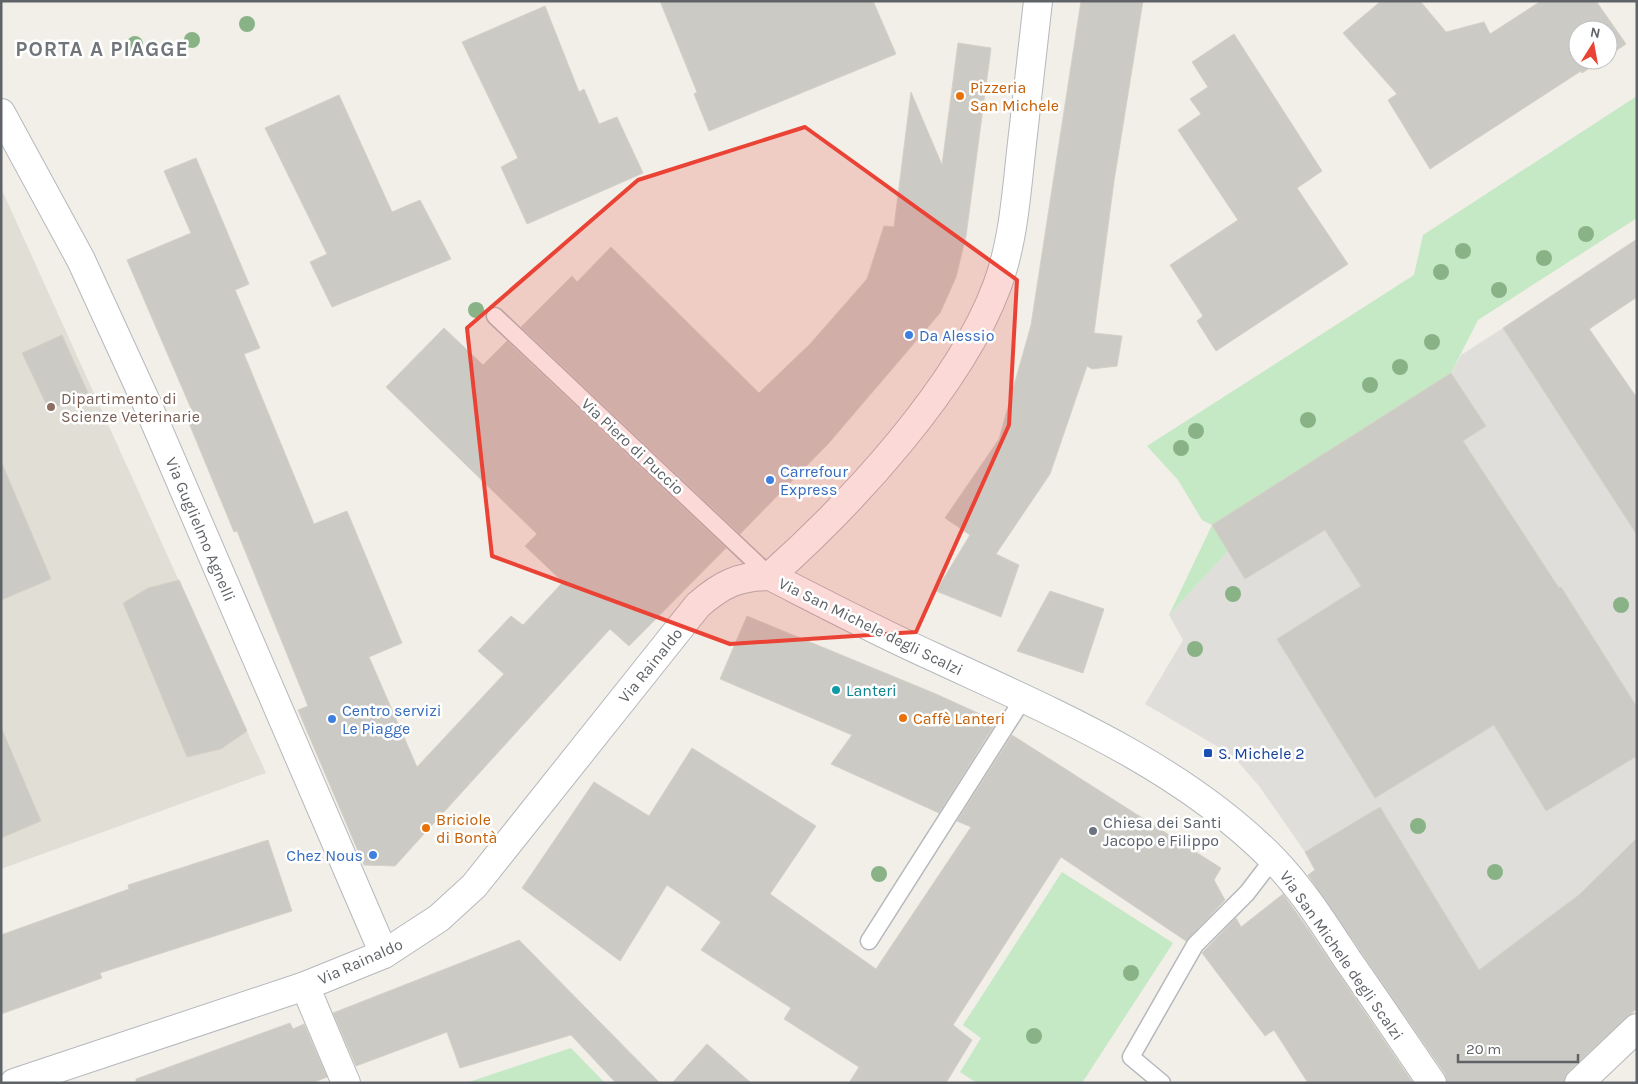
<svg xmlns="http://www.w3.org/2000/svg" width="1638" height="1084" font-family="Karla,sans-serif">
	<rect width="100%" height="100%" fill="#f1efe8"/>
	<polygon fill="#e0deda" points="1594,326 1590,329 1637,398 1637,1008 1619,1032 1613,1030 1562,1083 1444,1072 1391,999 1305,852 1259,786 1232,755 1145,704 1183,640 1169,615 1228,551 1212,525 1451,373 1461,355 1503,328"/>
	<polygon fill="#e1ded6" points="1,188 266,773 1,869"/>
	<g fill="#c5e8c5">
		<polygon points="1637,96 1637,218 1478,320 1451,373 1212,525 1228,551 1169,615 1212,525 1202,520 1178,480 1147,446 1414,275 1423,235"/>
		<polygon points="1062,872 1173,943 1082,1083 977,1083 960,1072 981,1038 963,1025"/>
		<polygon points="571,1048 605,1083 466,1083"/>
	</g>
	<g fill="#cccac5" stroke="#d6d1c6">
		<polygon points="660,1 873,1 896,54 709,131 694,94 697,92"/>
		<polygon points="1081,1 1143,1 1114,181 1094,333 1122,336 1117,366 1092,369 1087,366 1050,474 996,554 1019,565 1001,617 936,591 970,535 945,518 999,439 1031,325"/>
		<polygon points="1381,1 1420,1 1446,32 1484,22 1490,34 1541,1 1596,1 1626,44 1608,56 1608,30 1578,30 1578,60 1602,60 1582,73 1581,71 1430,169 1388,100 1397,94 1343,33"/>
		<polygon points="545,6 579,92 584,89 599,124 617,117 643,173 527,224 501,167 518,158 462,42"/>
		<polygon points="1234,34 1322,171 1297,188 1348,264 1216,351 1197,321 1203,316 1170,265 1238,220 1178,130 1201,114 1190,99 1208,87 1192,62"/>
		<polygon points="958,43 991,48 966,236 956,277 940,313 828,444 740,534 521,327 572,276 577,282 611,247 759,393 811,343 867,279 884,226 894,227 911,92 942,165"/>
		<polygon points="339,95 392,212 420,200 451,259 332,307 310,262 327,254 265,128"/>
		<polygon points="196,158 249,284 235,290 260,348 244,354 314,524 347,511 402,643 369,657 417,767 504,674 478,651 511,616 523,625 563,582 525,546 537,534 386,387 444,328 483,365 507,341 726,548 629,646 610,629 395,866 364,865 298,710 308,706 237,531 234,532 186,416 193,413 127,260 191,233 164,171"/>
		<polygon points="1637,239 1637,297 1589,329 1637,398 1637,535 1503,328"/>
		<polygon points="62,335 88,393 49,410 22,353"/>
		<polygon points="1451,373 1486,426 1463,441 1559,588 1561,587 1637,707 1637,756 1546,811 1494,725 1375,798 1277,639 1361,586 1325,530 1245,579 1212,525"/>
		<polygon points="1,461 51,579 1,600"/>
		<polygon points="179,580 247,731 221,749 187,757 123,603 148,588"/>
		<polygon points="1050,591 1104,609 1083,673 1017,651"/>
		<polygon points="747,616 936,694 980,714 995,724 939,813 831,764 852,735 720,679"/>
		<polygon points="1,727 41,821 1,838"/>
		<polygon points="1012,735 1221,868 1214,880 1225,900 1186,941 1061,857 953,1025 972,1040 946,1083 849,1083 859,1067 784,1019 791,1008 701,950 721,922 667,885 620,961 522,888 594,782 649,816 692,748 816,826 770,894 876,969 971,827 957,821"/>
		<polygon points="1380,807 1479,970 1580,894 1637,838 1637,1008 1568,1072 1564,1083 1447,1083 1445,1074 1308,875 1315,870 1305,852"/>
		<polygon points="268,840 292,911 100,973 102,978 1,1014 1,935 129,889 128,885"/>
		<polygon points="1283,894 1308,929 1413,1083 1308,1083 1274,1030 1265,1036 1202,953 1236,918 1241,927"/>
		<polygon points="519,940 660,1083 616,1083 571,1035 460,1068 447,1032 356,1066 333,1013"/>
		<polygon points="290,1023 293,1029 304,1024 327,1077 312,1083 136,1083 136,1079"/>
		<polygon points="707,1044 751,1083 672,1083"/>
	</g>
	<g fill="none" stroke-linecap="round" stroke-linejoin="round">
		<defs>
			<g id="service">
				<polyline points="495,316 770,576"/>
				<polyline points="869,941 1023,699"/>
				<polyline points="1162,1083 1131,1057 1195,945 1247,893 1273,859"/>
			</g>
			<g id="minor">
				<polyline points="1,113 81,260 148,406 384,954"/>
				<path d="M770 576C851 504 959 388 997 286 1013 243 1016 197 1021 152 1027 102 1032 51 1038 1"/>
				<polyline points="305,986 346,1083"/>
				<path d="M14 1083 305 986 384 954 439 918 474 886 698 605C722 584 739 576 770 576 825 604 880 633 936 658 1054 713 1180 765 1273 859 1302 889 1324 924 1347 959 1376 1000 1404 1042 1432 1083"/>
				<polyline points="1579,1083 1637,1028"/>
			</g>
		</defs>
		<use href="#service" stroke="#b5b8bc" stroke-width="19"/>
		<use href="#minor" stroke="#b5b8bc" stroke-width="30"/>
		<use href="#service" stroke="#fff" stroke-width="16"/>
		<use href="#minor" stroke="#fff" stroke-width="28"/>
	</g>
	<g fill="#89b387">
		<circle cx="247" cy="24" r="8"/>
		<circle cx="192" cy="40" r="8"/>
		<circle cx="135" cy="44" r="8"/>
		<circle cx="1586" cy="234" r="8"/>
		<circle cx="1463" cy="251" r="8"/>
		<circle cx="1544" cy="258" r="8"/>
		<circle cx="1441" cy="272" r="8"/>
		<circle cx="1499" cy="290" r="8"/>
		<circle cx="476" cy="310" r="8"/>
		<circle cx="1432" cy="342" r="8"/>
		<circle cx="1400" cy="367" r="8"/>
		<circle cx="1370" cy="385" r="8"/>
		<circle cx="1308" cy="420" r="8"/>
		<circle cx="1196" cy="431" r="8"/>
		<circle cx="1181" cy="448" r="8"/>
		<circle cx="1233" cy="594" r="8"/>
		<circle cx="1621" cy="605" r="8"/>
		<circle cx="1195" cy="649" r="8"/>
		<circle cx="1418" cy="826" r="8"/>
		<circle cx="1495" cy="872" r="8"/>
		<circle cx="879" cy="874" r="8"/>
		<circle cx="1131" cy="973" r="8"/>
		<circle cx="1034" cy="1036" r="8"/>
	</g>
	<path fill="#ea4335" fill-opacity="0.2" stroke="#ea4335" stroke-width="4" stroke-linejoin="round" d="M805 127 1017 280 1009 425 916 632 730 644 492 556 467 328 638 180Z"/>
	<g fill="#e8710a" stroke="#fff" stroke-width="2">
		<circle cx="960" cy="96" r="5"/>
		<circle cx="903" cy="718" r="5"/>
		<circle cx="426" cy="828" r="5"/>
	</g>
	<g fill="#3f7fe0" stroke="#fff" stroke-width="2">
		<circle cx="909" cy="335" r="5"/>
		<circle cx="770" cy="480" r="5"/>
		<circle cx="332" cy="719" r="5"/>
		<circle cx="373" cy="855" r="5"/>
	</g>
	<circle fill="#8d6e63" stroke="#fff" stroke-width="2" cx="51" cy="407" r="5"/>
	<circle fill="#0f9aa8" stroke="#fff" stroke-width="2" cx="836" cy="690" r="5"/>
	<rect fill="#1a4fb4" stroke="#fff" stroke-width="2" x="1203" y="748" width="10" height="10" rx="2.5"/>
	<circle fill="#6b7280" stroke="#fff" stroke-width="2" cx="1093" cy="831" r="5"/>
	<g text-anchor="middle" stroke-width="5" stroke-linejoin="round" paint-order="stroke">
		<g font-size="16" fill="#c56008" stroke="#fff" text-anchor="start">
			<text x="970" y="93">Pizzeria<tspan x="970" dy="18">San Michele</tspan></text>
			<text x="913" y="724">Caffè Lanteri</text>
			<text x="436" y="825">Briciole<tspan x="436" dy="18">di Bontà</tspan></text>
		</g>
		<g font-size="16" fill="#366cbe" stroke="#fff" text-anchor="start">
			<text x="919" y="341">Da Alessio</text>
			<text x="780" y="477">Carrefour<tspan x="780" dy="18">Express</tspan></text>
			<text x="342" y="716">Centro servizi<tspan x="342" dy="18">Le Piagge</tspan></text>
			<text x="363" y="861" text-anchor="end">Chez Nous</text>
		</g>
		<g font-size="16" fill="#785e54" stroke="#fff" text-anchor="start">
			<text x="61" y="404">Dipartimento di<tspan x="61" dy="18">Scienze Veterinarie</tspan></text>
		</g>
		<g font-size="16" fill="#5f6368" stroke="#fff">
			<text transform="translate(633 446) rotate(43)" y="6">Via Piero di Puccio</text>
			<text transform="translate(201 529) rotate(67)" y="6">Via Guglielmo Agnelli</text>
			<text transform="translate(871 626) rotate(26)" y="6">Via San Michele degli Scalzi</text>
			<text transform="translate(650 665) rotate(-51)" y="6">Via Rainaldo</text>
			<text transform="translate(1342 955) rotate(55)" y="6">Via San Michele degli Scalzi</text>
			<text transform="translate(360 961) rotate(-24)" y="6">Via Rainaldo</text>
		</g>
		<g font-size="16" fill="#0d838f" stroke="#fff" text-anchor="start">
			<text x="846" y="696">Lanteri</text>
		</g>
		<g font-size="16" fill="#164399" stroke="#fff" text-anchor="start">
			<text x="1218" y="759">S. Michele 2</text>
		</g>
		<g font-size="16" fill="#5b616d" stroke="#fff" text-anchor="start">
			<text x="1103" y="828">Chiesa dei Santi<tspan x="1103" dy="18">Jacopo e Filippo</tspan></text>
		</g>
		<g font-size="21" font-weight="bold" letter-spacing="1" fill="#70757a" stroke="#fff">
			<text x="102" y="56">PORTA A PIAGGE</text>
		</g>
	</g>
	<rect width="1638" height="1084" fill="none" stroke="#5f6368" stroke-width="5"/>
	<g transform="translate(1593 45) rotate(11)"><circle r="24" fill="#ffffff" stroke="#bfc1c3"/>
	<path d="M0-4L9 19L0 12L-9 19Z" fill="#ea4335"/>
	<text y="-8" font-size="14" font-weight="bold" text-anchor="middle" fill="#5f6368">N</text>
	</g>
	<path d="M1458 1054v8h120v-8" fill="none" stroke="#5f6368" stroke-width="2.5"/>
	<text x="1466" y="1054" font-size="15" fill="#5f6368" stroke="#ffffff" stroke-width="4" paint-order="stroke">20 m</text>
</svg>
